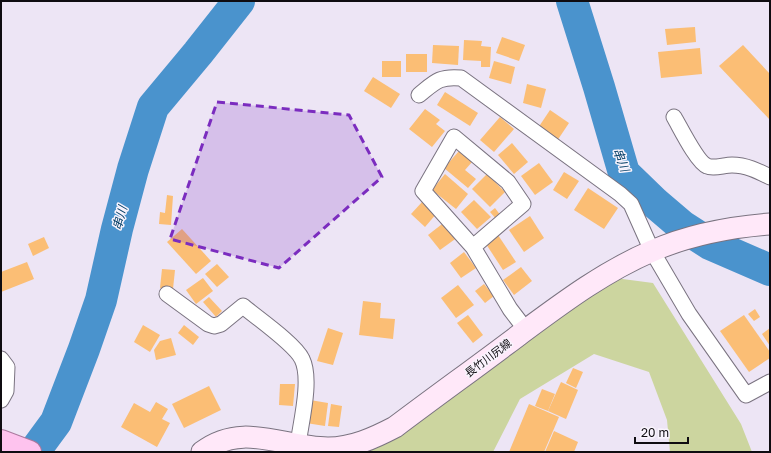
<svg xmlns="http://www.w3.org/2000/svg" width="771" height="453" font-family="'Golos Text','Noto Sans JP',sans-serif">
	<rect width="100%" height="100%" fill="#ede5f5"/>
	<polygon fill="#ccd59f" points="615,278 653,283 741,424 752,452 670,452 667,420 649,372 594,354 520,399 493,452 362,452"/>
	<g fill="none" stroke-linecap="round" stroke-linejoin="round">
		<g stroke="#4a93cd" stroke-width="32">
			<polyline points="572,1 599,87 624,173 655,203 682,226 710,244 770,270"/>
			<polyline points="34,452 56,422 84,349 101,300 117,229 133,169 153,107 198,53 239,1"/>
		</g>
	</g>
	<g fill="#fbbe75">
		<polygon points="695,27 696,42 667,45 665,29"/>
		<polygon points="502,37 525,45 519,61 496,53"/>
		<polygon points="464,40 482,41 481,46 491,47 490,67 481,67 481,61 463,60"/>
		<polygon points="433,45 459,46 458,65 432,63"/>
		<polygon points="743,45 770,74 770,120 719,66"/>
		<polygon points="700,48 702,74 661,78 658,52"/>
		<rect x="406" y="54" width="21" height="18"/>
		<rect x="382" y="61" width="19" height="16"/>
		<polygon points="494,61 515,67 511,84 489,78"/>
		<polygon points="373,77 400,94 391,108 364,91"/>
		<polygon points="527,84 546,89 541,108 523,103"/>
		<polygon points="445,92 478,113 470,126 437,105"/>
		<polygon points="425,109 440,120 436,124 445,131 432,147 409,129"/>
		<polygon points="550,110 569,123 557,141 538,128"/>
		<polygon points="500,117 514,129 494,152 480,140"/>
		<polygon points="512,143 528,162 514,174 498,155"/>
		<polygon points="459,151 472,162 465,170 476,179 468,188 444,168"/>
		<polygon points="539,163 553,182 535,195 521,176"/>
		<polygon points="564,172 579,181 567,199 553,190"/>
		<polygon points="445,174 468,194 456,209 432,190"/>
		<polygon points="487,174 505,192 490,207 472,189"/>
		<polygon points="588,188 618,208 604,229 574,210"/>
		<polygon points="167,195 173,196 171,225 159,224 160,212 165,213"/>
		<polygon points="474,200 491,217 477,229 461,212"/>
		<polygon points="423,201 437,213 425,227 411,214"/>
		<polygon points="495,208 501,216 497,220 490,212"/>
		<polygon points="530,216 544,238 524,252 509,230"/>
		<polygon points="446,221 458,237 440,250 428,235"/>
		<polygon points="182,229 211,261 196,274 167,242"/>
		<polygon points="498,235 516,262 503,270 486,244"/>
		<polygon points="44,237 49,248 33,256 28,244"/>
		<polygon points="464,252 476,268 461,278 450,263"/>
		<polygon points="27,262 34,279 1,292 1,272"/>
		<polygon points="217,264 229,277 217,287 205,274"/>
		<polygon points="521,267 532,281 514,295 503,280"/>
		<polygon points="162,269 175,270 173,289 160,288"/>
		<polygon points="203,278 213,291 196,304 186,290"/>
		<polygon points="484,284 494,296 485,303 475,291"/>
		<polygon points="458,285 474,305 456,318 441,298"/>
		<polygon points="209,297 222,311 216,317 203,302"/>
		<polygon points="363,301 381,303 380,318 395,319 393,339 359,335"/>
		<polygon points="755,309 760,317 754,321 748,314"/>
		<polygon points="468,315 483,335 473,343 457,323"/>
		<polygon points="744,315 770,352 770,358 749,372 720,331"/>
		<polygon points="143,325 160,335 150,352 134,342"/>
		<polygon points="184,325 199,337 193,345 178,333"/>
		<polygon points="328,328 343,333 333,365 317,361"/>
		<polygon points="770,328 770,346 762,334"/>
		<polygon points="171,338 176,355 156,360 154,350 160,341"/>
		<polygon points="573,368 583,372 576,388 566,383"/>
		<polygon points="561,382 578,390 566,419 548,411"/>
		<polygon points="280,384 295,384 293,406 279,405"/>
		<polygon points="209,386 221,410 184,428 172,404"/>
		<polygon points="542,389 555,394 548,411 535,406"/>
		<polygon points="310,400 328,403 325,426 306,423"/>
		<polygon points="156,402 168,409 162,419 170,423 157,447 121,427 134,403 150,412"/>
		<polygon points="331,404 342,406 339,427 328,426"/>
		<polygon points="529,404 559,417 544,452 509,452"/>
		<polygon points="554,431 578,442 574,452 545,452"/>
	</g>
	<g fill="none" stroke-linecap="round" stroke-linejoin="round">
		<defs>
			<g id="minor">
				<path d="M419 95C435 82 439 76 461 78L620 194 631 204 652 251 689 314 746 395 770 382"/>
				<path d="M674 117C680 127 697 162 707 166 713 169 724 165 732 165 746 165 758 171 770 177"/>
				<polyline points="473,247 523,204 508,182 454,137 423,191 473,247 510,309 526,330"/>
				<path d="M167 294 208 324 214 326 221 324 243 306C257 318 295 344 302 359 312 379 301 422 298 444"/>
				<polyline points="1,359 7,367 6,391 1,400"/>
			</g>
			<path id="secondary" d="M202 452C243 421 283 448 328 448 352 448 374 438 395 427 436 396 478 366 519 335 561 304 603 272 652 251 689 235 730 227 770 224"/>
			<polyline id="trunk" points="1,441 30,452"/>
		</defs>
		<use href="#minor" stroke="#7a7380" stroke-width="17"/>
		<use href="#secondary" stroke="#7a7380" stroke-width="23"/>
		<use href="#trunk" stroke="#aa799e" stroke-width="24"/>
		<use href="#minor" stroke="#fff" stroke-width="15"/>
		<use href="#secondary" stroke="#ffe8f9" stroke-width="21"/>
		<use href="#trunk" stroke="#fec3ee" stroke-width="22"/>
	</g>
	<path fill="#7b2cbf" fill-opacity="0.2" stroke="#7b2cbf" stroke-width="3" stroke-dasharray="8 5" stroke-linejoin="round" d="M217 102 349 115 382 177 279 268 170 239Z"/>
	<g text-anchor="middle" stroke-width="3" stroke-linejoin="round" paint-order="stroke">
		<g font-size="11" fill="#0f0c11" stroke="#f9f4fd">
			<text transform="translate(488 358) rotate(-37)" y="4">長竹川尻線</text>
		</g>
		<g font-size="12" font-style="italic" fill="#0a436a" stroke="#f9f4fd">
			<text transform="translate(621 160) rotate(69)" y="4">串川</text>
			<text transform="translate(120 218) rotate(-74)" y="4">串川</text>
		</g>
	</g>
	<rect width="771" height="453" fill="none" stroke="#0f0c11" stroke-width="4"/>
	<path d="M635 437v6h53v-6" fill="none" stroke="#0f0c11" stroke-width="2"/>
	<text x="641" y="437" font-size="12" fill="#0f0c11" stroke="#f9f4fd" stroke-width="3" paint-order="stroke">20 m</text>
</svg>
